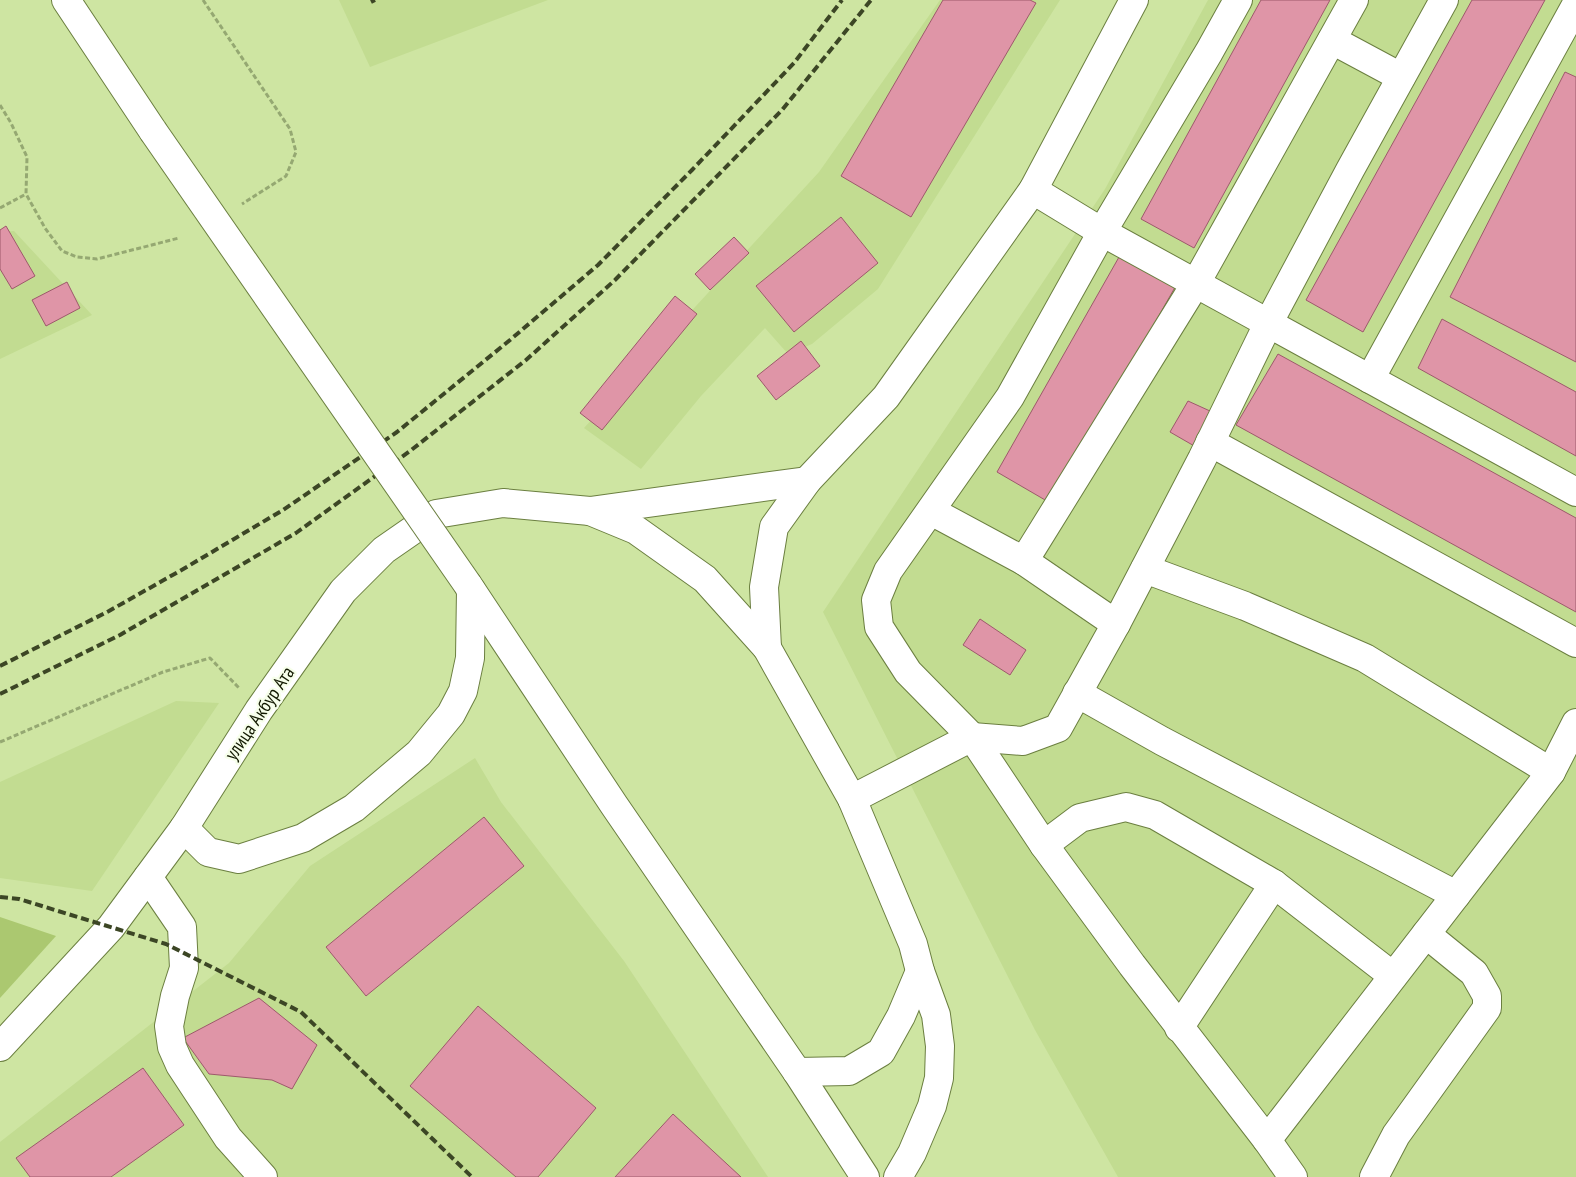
<svg xmlns="http://www.w3.org/2000/svg" width="1576" height="1177" font-family="'PT Sans Narrow',sans-serif">
	<rect width="100%" height="100%" fill="#cee5a2"/>
	<g fill="#c2dc91">
		<polygon points="339,0 548,0 370,67"/>
		<polygon points="940,0 1060,0 878,289 812,344 788,354 765,328 701,396 641,469 584,428 819,172"/>
		<polygon points="1208,0 1576,0 1576,1177 1118,1177 1035,1030 823,612 1105,189"/>
		<polygon points="14,231 92,315 0,359 0,232"/>
		<polygon points="176,701 219,703 92,891 0,878 0,782"/>
		<polygon points="475,758 501,802 624,961 768,1177 0,1177 0,1142 229,963 310,866"/>
	</g>
	<polygon fill="#abc870" points="0,917 56,936 0,998"/>
	<g fill="#df95a7" stroke="#9d596b">
		<polygon points="943,0 1030,0 1036,3 911,217 841,176"/>
		<polygon points="1261,0 1330,0 1194,248 1141,219"/>
		<polygon points="1472,0 1545,0 1363,332 1306,300"/>
		<polygon points="1565,72 1576,77 1576,362 1450,297"/>
		<polygon points="841,217 878,263 794,332 756,286"/>
		<polygon points="6,226 35,276 12,289 0,269 0,230"/>
		<polygon points="734,237 749,253 710,290 695,274"/>
		<polygon points="1123,250 1178,282 1052,504 997,472"/>
		<polygon points="67,282 80,308 46,326 32,300"/>
		<polygon points="675,296 697,314 602,430 580,413"/>
		<polygon points="1442,319 1576,392 1576,456 1418,368"/>
		<polygon points="801,341 820,366 776,400 757,376"/>
		<polygon points="1278,354 1576,518 1576,612 1236,425"/>
		<polygon points="1188,401 1210,411 1196,447 1170,432"/>
		<polygon points="980,619 1026,650 1010,675 963,645"/>
		<polygon points="484,817 524,866 366,996 326,947"/>
		<polygon points="259,998 317,1045 292,1089 272,1080 209,1074 183,1038"/>
		<polygon points="478,1006 596,1108 538,1177 516,1177 410,1086"/>
		<polygon points="143,1068 184,1125 111,1177 30,1177 16,1158"/>
		<polygon points="673,1114 741,1177 615,1177"/>
	</g>
	<g fill="none" stroke-linecap="round" stroke-linejoin="round">
		<defs>
			<g id="minor">
				<polyline points="1238,0 1209,52 1102,232 1010,397 888,571 876,600 879,627 908,672 972,737 1044,845 1132,965 1267,1140 1293,1177"/>
				<polyline points="1332,40 1401,77"/>
				<polyline points="1033,190 1102,232 1576,492"/>
				<polyline points="1370,379 1576,5"/>
				<polyline points="1210,442 1576,643"/>
				<polyline points="931,511 1024,561 1116,624"/>
				<polyline points="1024,561 1196,283 1354,0"/>
				<polyline points="1145,569 1245,606 1365,658 1551,772"/>
				<polyline points="1077,693 1162,741 1456,895"/>
				<polyline points="852,799 972,737 1023,741 1058,728 1116,624 1202,459 1269,322 1350,170 1444,0"/>
				<polyline points="1044,845 1080,818 1126,807 1155,815 1274,884 1393,976"/>
				<polyline points="148,877 182,927 184,968 175,996 169,1026 172,1047 180,1065 228,1138 263,1177"/>
				<polyline points="1179,1028 1274,884"/>
				<polyline points="1267,1140 1551,772 1576,723"/>
				<polyline points="1374,1177 1396,1135 1487,1008 1487,996 1474,973 1426,934"/>
			</g>
			<g id="major">
				<polyline points="590,511 636,530 705,579 767,648 852,799 913,944 920,971 936,1015 940,1046 939,1078 932,1106 912,1153 898,1177"/>
				<polyline points="767,648 764,587 774,527 807,481 886,397 1033,190 1134,0"/>
				<polyline points="0,1047 111,927 184,828 259,710 343,591 384,550 436,514 503,503 590,511 807,481"/>
				<polyline points="797,1072 849,1071 881,1052 901,1016 920,971"/>
			</g>
			<g id="highway">
				<polyline points="66,0 153,131"/>
				<polyline points="468,585 614,805 797,1072 865,1177"/>
				<polyline points="184,828 208,852 239,859 303,838 354,808 419,753 451,714 463,691 470,658 471,590"/>
			</g>
		</defs>
		<use href="#minor" stroke="#6b7f40" stroke-width="30"/>
		<use href="#major" stroke="#6b7f40" stroke-width="30"/>
		<use href="#highway" stroke="#6b7f40" stroke-width="30"/>
		<g stroke="#95a872" stroke-width="3" stroke-dasharray="5 2.5" stroke-linecap="butt">
			<polyline points="203,0 290,129 296,152 286,176 242,204"/>
			<polyline points="0,105 11,123 27,157 26,194 45,228 62,251 77,257 97,259 179,238"/>
			<polyline points="0,208 26,194"/>
			<polyline points="0,742 163,672 210,658 240,689"/>
		</g>
		<use href="#minor" stroke="#fff" stroke-width="28"/>
		<use href="#major" stroke="#fff" stroke-width="28"/>
		<use href="#highway" stroke="#fff" stroke-width="28"/>
		<g stroke="#3c4625" stroke-width="4" stroke-dasharray="8 4" stroke-linecap="butt">
			<polyline points="371,2 375,0"/>
			<polyline points="0,666 109,611 185,568 283,510 397,432 510,340 598,265 692,170 794,63 842,0"/>
			<polyline points="0,694 120,635 296,533 410,451 526,360 615,280 782,110 871,0"/>
			<polyline points="0,897 19,899 166,944 301,1012 472,1177"/>
		</g>
		<defs>
			<polyline id="highway-bridge" points="153,131 468,585"/>
		</defs>
		<use href="#highway-bridge" stroke="#6b7f40" stroke-width="30" stroke-linecap="butt"/>
		<use href="#highway-bridge" stroke="#fff" stroke-width="28"/>
	</g>
	<g text-anchor="middle" stroke-width="4.5" stroke-linejoin="round" paint-order="stroke">
		<g font-size="19" fill="#131a02" stroke="#f7ffeb">
			<text transform="translate(259 713) rotate(-56)" y="7">улица Акбур Ата</text>
		</g>
	</g>
</svg>
